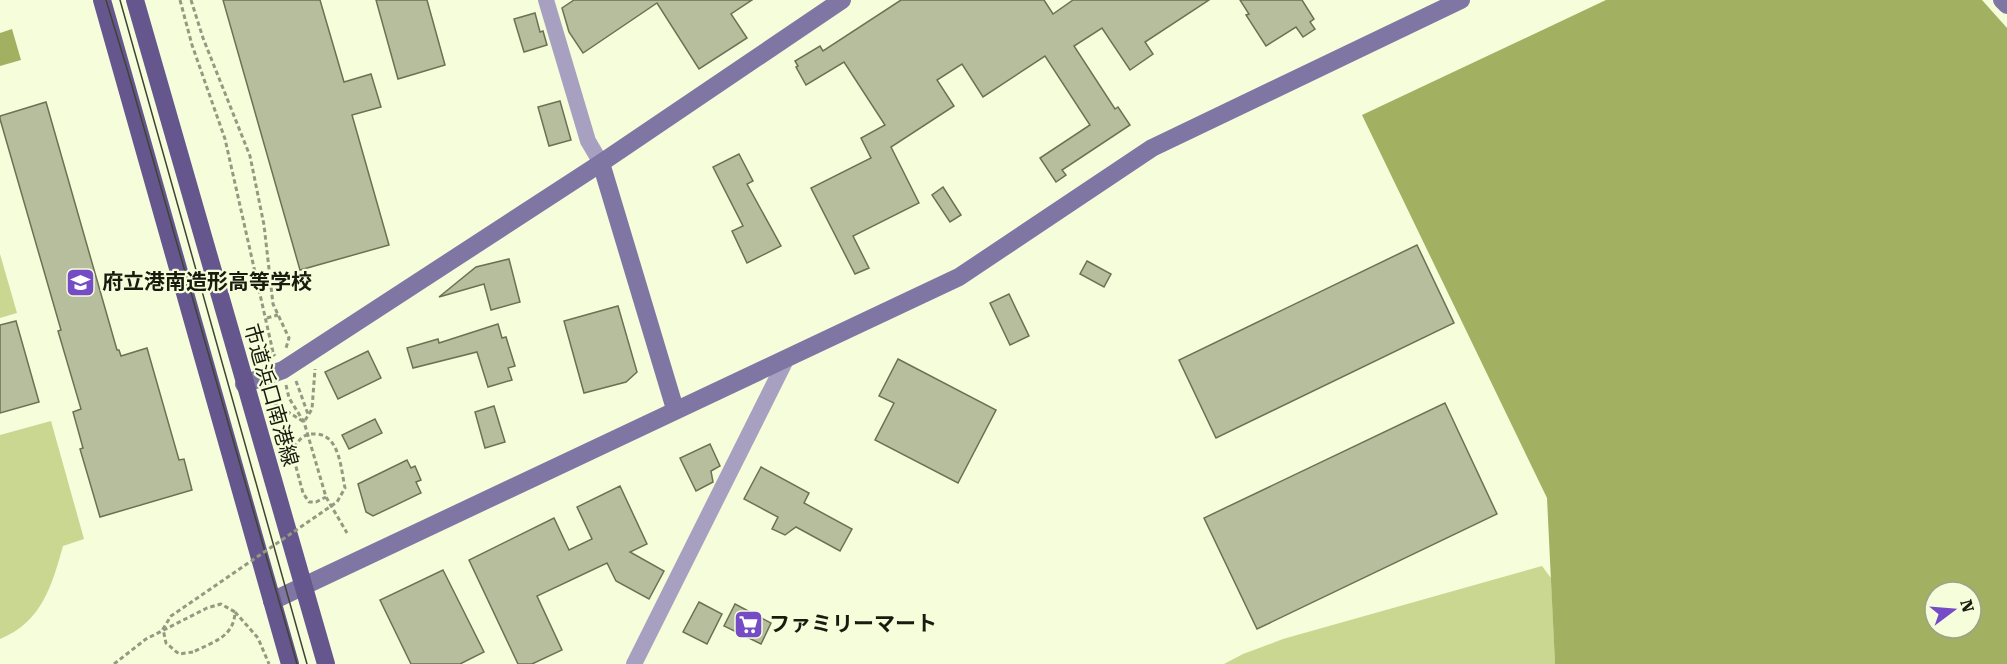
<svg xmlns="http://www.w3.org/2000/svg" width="2007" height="664" font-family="'Roboto Serif','Noto Sans JP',serif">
	<rect width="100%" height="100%" fill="#f5fddb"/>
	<g fill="#c9d791">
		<polygon points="0,254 17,313 0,318"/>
		<path d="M51 421 84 539 63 546C52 585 42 622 0 639V435Z"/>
		<polygon points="1542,566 1551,578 1555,664 1224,664 1243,654 1283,639"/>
	</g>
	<g fill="#a2b062" fill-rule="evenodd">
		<path d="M1606 0H2007V664H1555L1547 498 1362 115ZM1935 592H1971V628H1935Z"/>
		<polygon points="12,29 21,60 0,66 0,33"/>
	</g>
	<polygon fill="#f5fddb" points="1982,0 2007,0 2007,28"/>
	<g fill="#b7be9e" stroke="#6b7254" stroke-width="1.5">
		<polygon points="223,0 320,0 344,82 371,74 381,107 352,115 389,245 300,270"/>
		<polygon points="376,0 427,0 445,65 398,79"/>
		<polygon points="574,0 752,0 731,14 747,38 699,69 657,3 583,53 569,32 562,8"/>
		<polygon points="901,0 1044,0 1053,14 1073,0 1209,0 1145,42 1153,54 1130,70 1102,28 1074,46 1115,109 1118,107 1130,125 1062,170 1066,175 1056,182 1040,158 1090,125 1045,56 983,97 962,64 937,80 954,106 891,147 919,203 853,236 869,268 855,274 811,188 871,158 861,138 885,125 844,62 806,85 796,67 798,66 795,61 820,46 823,51"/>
		<polygon points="1240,0 1302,0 1314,19 1310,22 1315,29 1303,37 1296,27 1266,46 1246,15 1249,14"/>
		<polygon points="535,13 540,32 543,31 547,45 524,52 514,19"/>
		<polygon points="560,101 571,140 549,146 538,107"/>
		<polygon points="46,102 117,350 119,350 121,356 147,348 179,460 184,459 192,490 100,517 80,449 83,448 73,412 81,409 58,331 61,330 0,119 0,116"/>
		<polygon points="739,154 753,181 747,184 781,246 747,263 732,231 743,226 713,167"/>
		<polygon points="943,187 961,215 950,222 932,195"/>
		<polygon points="1417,245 1454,323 1216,438 1179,360"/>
		<polygon points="509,259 520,302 491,310 484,284 439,297 476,267"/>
		<polygon points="1087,261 1111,274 1104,287 1080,274"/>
		<polygon points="1009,294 1029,336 1010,345 990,303"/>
		<polygon points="618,306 637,372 626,382 584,393 564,321"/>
		<polygon points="16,321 39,402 0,413 0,325"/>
		<polygon points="498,324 502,338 506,337 515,366 508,368 512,380 488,387 477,352 413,368 407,348 438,339 439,343"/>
		<polygon points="368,351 381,378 338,399 325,372"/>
		<polygon points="898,359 996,410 958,483 875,440 894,403 879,396"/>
		<polygon points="1445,403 1497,514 1257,629 1204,518"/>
		<polygon points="494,406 505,442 485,448 475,412"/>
		<polygon points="375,419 382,433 349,449 342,435"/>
		<polygon points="710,444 720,466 711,471 713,482 696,491 680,458"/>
		<polygon points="407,460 411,468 415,466 421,480 416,482 421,493 373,516 366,512 358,484"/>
		<polygon points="761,467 809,493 804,503 852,529 840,551 796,527 785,535 772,529 778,517 744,499"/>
		<polygon points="620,486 647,544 630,552 664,571 649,599 616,581 607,563 537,596 562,650 532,664 518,664 469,560 554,518 569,550 592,539 577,507"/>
		<polygon points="443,570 484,652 460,664 411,664 380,600"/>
		<polygon points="699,602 722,614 707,644 683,632"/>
		<polygon points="735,604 771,623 761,644 724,626"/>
	</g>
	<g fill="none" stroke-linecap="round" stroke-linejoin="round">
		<g stroke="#949981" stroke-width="3" stroke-dasharray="4.5 3" stroke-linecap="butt">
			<polyline points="180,0 192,45 225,139 273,352"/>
			<polyline points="191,0 203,38 250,156 264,225 273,304 289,338 286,348"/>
			<polyline points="267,318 278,315"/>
			<polyline points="250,338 264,343 275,356"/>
			<polyline points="296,381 308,414"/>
			<polyline points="286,385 289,398 304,422 326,497 347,533"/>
			<polyline points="274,403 304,422 312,409 315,369"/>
			<polyline points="292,452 303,493 309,502 316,502 326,497"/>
			<polyline points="235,612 258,638 269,664"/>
			<path d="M114 664 146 639 207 608 221 604 235 612C234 637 213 642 193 652"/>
		</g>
		<g stroke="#a7a0c0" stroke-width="16">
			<polyline points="546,0 588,141 601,163"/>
			<polyline points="634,664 787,358"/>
		</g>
		<g stroke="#8076a4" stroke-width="18">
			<polyline points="2002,0 2007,5"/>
			<polyline points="601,163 675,409"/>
			<polyline points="244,384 283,370 601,163 842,0"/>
			<polyline points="272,601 959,277 1152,148 1461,0"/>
		</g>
		<g stroke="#65578e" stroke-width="18">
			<polyline points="102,0 290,664"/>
			<polyline points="135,0 326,664"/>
		</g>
		<g stroke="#404333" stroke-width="1.5">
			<polyline points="106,0 128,72 297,664"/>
			<polyline points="120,0 307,664"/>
		</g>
		<path stroke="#949981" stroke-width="3" stroke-dasharray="4.5 3" stroke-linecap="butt" d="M193 652 179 654 166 643 163 629 171 616 337 502 345 488C341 470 340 435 316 434 302 433 298 441 292 452"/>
	</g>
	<defs>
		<symbol id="school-square" viewBox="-11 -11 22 22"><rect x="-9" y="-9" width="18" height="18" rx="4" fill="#754cc5" stroke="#f5fddb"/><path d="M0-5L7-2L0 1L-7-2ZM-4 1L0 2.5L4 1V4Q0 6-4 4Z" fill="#fff"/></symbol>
		<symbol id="supermarket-square" viewBox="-11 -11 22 22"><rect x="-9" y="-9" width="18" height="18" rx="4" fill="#754cc5" stroke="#f5fddb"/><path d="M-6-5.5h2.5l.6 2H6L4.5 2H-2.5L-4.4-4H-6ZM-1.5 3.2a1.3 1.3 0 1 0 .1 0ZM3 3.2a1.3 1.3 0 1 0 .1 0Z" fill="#fff"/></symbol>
	</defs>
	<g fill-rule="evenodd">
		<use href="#school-square" x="64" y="266" width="33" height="33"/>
		<use href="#supermarket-square" x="732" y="608" width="33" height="33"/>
	</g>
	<g text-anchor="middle" stroke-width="4.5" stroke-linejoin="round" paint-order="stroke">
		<g font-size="21" font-weight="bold" fill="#191b0f" stroke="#f5fddb" text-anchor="start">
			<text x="102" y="289">府立港南造形高等学校</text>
			<text x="769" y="631">ファミリーマート</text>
		</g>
		<g font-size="21" fill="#191b0f" stroke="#f5fddb">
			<text transform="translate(271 395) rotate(74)" y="7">市道浜口南港線</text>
		</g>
	</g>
	<g transform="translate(1953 610) rotate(74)"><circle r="28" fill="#f5fddb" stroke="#9da389" stroke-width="1.5"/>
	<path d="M0-4.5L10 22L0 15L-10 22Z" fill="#754cc5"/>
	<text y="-9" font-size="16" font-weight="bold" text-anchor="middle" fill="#191b0f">N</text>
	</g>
</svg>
